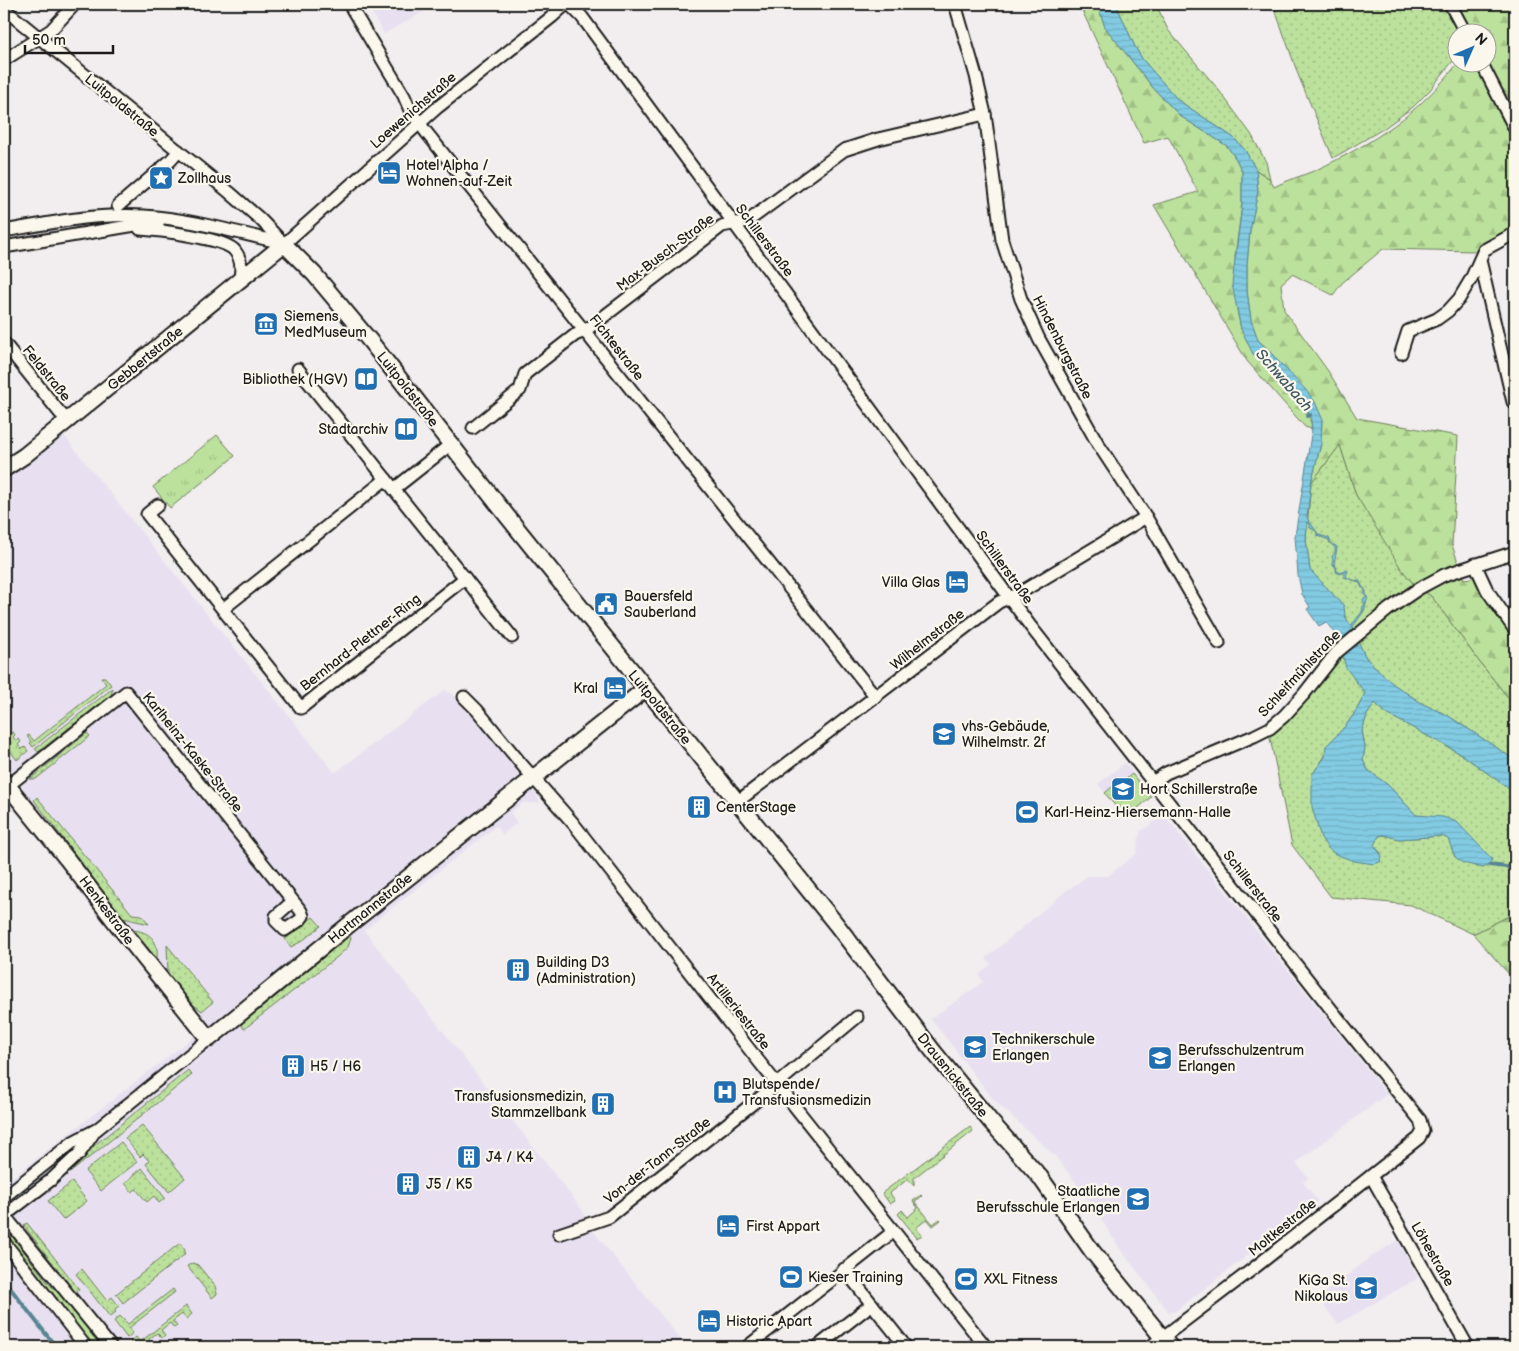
<svg xmlns="http://www.w3.org/2000/svg" width="1519" height="1351" font-family="'Balsamiq Sans',sans-serif">
	<defs>
		<pattern id="grass-dots" width="8" height="8" patternUnits="userSpaceOnUse" patternTransform="scale(1.25)"><rect width="8" height="8" fill="#bce19c"/><path d="M2 2h.1M6 6h.1" fill="none" stroke="#a1c086" stroke-width="1.8" stroke-linecap="round"/></pattern>
		<pattern id="forest-firs" width="22" height="20" patternUnits="userSpaceOnUse" patternTransform="scale(1.25)"><rect width="22" height="20" fill="#bce19c"/><path d="M5 1l3.5 6h-7zM16 11l3.5 6h-7z" fill="#a1c086"/></pattern>
		<pattern id="park-tufts" width="24" height="20" patternUnits="userSpaceOnUse" patternTransform="scale(1.25)"><rect width="24" height="20" fill="#bce19c"/><path d="M3 7l-1-3M5 7V3M7 7l1-3M15 17l-1-3M17 17v-4M19 17l1-3" fill="none" stroke="#a1c086"/></pattern>
		<pattern id="water-rules" width="6" height="5" patternUnits="userSpaceOnUse" patternTransform="scale(1.25)"><rect width="6" height="5" fill="#82cbe3"/><path d="M0 2.5h6" fill="none" stroke="#70aec2"/></pattern>
	</defs>
	<rect width="100%" height="100%" fill="#f2edee"/>
	<filter id="ink" filterUnits="userSpaceOnUse"><feTurbulence type="fractalNoise" baseFrequency=".02" numOctaves="2"/><feDisplacementMap in="SourceGraphic" scale="10" xChannelSelector="R" yChannelSelector="G"/><feConvolveMatrix kernelMatrix="1 2 1 2 8 2 1 2 1" color-interpolation-filters="sRGB"/></filter>
	<g filter="url(#ink)">
		<g fill="#e8e0f0">
			<polygon points="367,4 437,4 384,34"/>
			<polygon points="61,432 335,773 445,690 467,704 528,779 540,803 523,803 510,813 517,823 504,833 503,835 496,826 364,930 583,1211 585,1221 687,1347 4,1347 4,1184 201,1031 4,782 4,476"/>
			<polygon points="1125,763 1151,797 1137,809 1116,807 1098,784"/>
			<polygon points="1164,815 1387,1094 1296,1163 1308,1178 1303,1182 1318,1201 1174,1312 1169,1312 1120,1249 1087,1197 1056,1157 994,1100 931,1019 983,982 979,975 991,964 986,958 1066,891 1088,876 1108,876 1136,854 1140,832"/>
			<polygon points="1398,1240 1418,1278 1338,1324 1318,1298 1368,1259"/>
		</g>
		<g fill="url(#grass-dots)" stroke="#6c7e5c">
			<polygon points="1116,4 1156,4 1168,30 1218,89 1251,134 1266,162 1270,179 1256,170 1245,150 1234,138 1178,100 1167,89 1143,60 1135,47"/>
			<polygon points="1273,4 1446,4 1460,32 1456,32 1456,57 1430,90 1413,107 1383,129 1333,158 1299,77"/>
			<polygon points="1340,445 1356,495 1411,581 1432,597 1481,664 1515,706 1515,760 1447,715 1423,704 1393,684 1366,658 1345,616 1310,570 1306,539 1311,483"/>
			<path d="M1340 648 1354 679 1365 693C1355 716 1344 729 1326 746L1325 756 1312 775 1380 862 1381 853 1373 845 1379 836 1384 835 1399 839 1442 836 1448 838 1455 857 1483 868 1423 816 1416 815 1389 786 1367 769 1363 760 1365 747 1362 731 1367 715 1375 703 1387 714 1461 754 1515 793V913L1473 934 1411 905 1331 897 1292 845 1269 733Z"/>
			<polygon points="101,677 105,677 111,685 33,747 30,743 31,742 27,736 29,735 34,741 106,684"/>
			<polygon points="113,688 111,695 38,752 35,749"/>
			<polygon points="7,724 9,727 7,729 10,733 13,732 15,735 13,737 16,741 19,739 21,742 18,745 22,749 25,747 28,751 17,760 4,743 4,726"/>
			<polygon points="87,733 90,736 36,779 30,779"/>
			<polygon points="37,797 132,914 142,915 149,924 123,918 34,800"/>
			<polygon points="313,917 321,926 302,941 291,947 285,939"/>
			<path d="M135 930C151 933 159 941 157 959L134 932Z"/>
			<polygon points="349,935 351,938 348,947 337,957 244,1029 241,1024 329,953"/>
			<polygon points="167,945 213,1002 202,1011 191,1003 168,974"/>
			<polygon points="188,1070 192,1075 70,1173 69,1172 96,1144"/>
			<polygon points="142,1125 185,1178 169,1192 146,1164 149,1161 143,1154 140,1157 125,1138"/>
			<polygon points="970,1127 973,1131 914,1178 914,1186 908,1179 890,1193 895,1201 890,1204 882,1193"/>
			<polygon points="121,1142 137,1162 101,1191 85,1171"/>
			<polygon points="142,1168 165,1198 159,1203 154,1196 147,1202 136,1189 132,1192 125,1183"/>
			<polygon points="72,1182 87,1201 63,1220 48,1201"/>
			<polygon points="921,1195 922,1196 915,1202 933,1224 940,1219 941,1220 933,1226 927,1219 916,1228 922,1235 917,1238 898,1214 902,1210 908,1217 918,1208 913,1201"/>
			<polygon points="27,1223 79,1289 75,1292 27,1230 24,1225"/>
			<polygon points="11,1235 49,1284 74,1308 104,1347 93,1347 7,1238"/>
			<polygon points="180,1243 185,1250 184,1255 123,1303 116,1294"/>
			<polygon points="193,1263 198,1265 215,1286 217,1294 212,1298 187,1266"/>
			<polygon points="82,1269 107,1301 112,1297 119,1306 114,1310 116,1312 110,1317 76,1274"/>
			<polygon points="173,1289 175,1292 129,1328 133,1333 127,1338 114,1321 120,1316 128,1324"/>
			<polygon points="186,1306 192,1314 186,1319 182,1314 173,1321 177,1326 174,1328 170,1323 161,1330 165,1335 162,1338 157,1333 149,1339 153,1345 150,1347 134,1347 130,1342 136,1337 140,1342"/>
		</g>
		<g fill="url(#forest-firs)" stroke="#6c7e5c">
			<polygon points="1079,4 1100,4 1100,12 1105,27 1154,89 1180,116 1227,146 1236,159 1242,171 1242,205 1235,256 1237,310 1241,329 1306,408 1310,415 1312,429 1305,427 1247,361 1154,205 1198,192 1168,136 1144,143"/>
			<polygon points="1456,4 1515,4 1515,115 1487,62 1486,32 1471,32"/>
			<path d="M1458 63H1476L1515 140V230L1475 251 1383 249 1342 283 1333 295 1292 274 1281 284 1284 310 1328 371 1357 418 1458 436 1452 545 1464 579 1477 577 1506 625 1515 636V706L1481 664 1432 597 1411 581 1400 567 1356 495 1340 445 1311 483 1321 444 1322 418 1269 350 1258 340 1251 320 1247 291V265L1250 231 1258 191 1256 170 1270 179 1274 187C1287 180 1302 176 1316 170 1375 142 1417 115 1458 63Z"/>
			<polygon points="1515,913 1515,981 1473,934"/>
		</g>
		<g fill="url(#park-tufts)" stroke="#6c7e5c">
			<polygon points="217,435 235,456 170,508 153,487"/>
			<polygon points="1132,774 1151,797 1137,809 1116,807 1105,793 1113,786 1115,788"/>
		</g>
		<path fill="url(#water-rules)" stroke="#598593" fill-rule="evenodd" d="M1100 4H1116L1135 47 1143 60 1178 100 1234 138 1245 150 1256 170 1258 191 1250 231 1247 265V291L1251 320 1258 340 1305 389 1315 402 1322 418 1321 444 1311 483 1307 518 1319 535 1329 538 1332 545H1335L1337 548 1334 564 1336 566 1337 571 1340 573 1347 570 1348 571 1346 576C1349 580 1354 581 1359 580L1362 586 1366 591V594L1368 597 1364 611 1352 628 1366 658 1393 684 1423 704 1447 715 1515 760V793L1461 754 1387 714 1375 703 1367 715 1362 731 1365 747 1363 760 1367 769 1389 786 1416 815 1443 817 1457 822 1492 859 1489 865 1483 868 1463 863 1455 857 1448 839 1442 836 1399 839 1384 835 1379 836 1374 845 1382 856 1380 862 1374 864 1354 861 1335 854 1327 847 1321 838 1312 807V775L1325 757 1326 746C1344 729 1355 716 1365 693L1346 668 1338 638 1326 622 1319 626 1307 609 1310 607 1302 594 1298 575 1295 536 1312 429 1310 415 1306 408 1289 389 1253 354 1241 329 1232 284 1242 205V171L1236 159 1227 146 1180 116 1154 89 1105 27 1100 12ZM1307 522 1310 524V528L1316 531 1318 536 1329 540V542L1335 548V553L1332 556 1333 561 1332 563 1336 568V572L1340 574 1345 572 1344 577 1359 582 1362 588H1364L1365 592 1364 595 1367 597 1363 599 1365 605 1363 606 1362 612 1351 626 1345 616 1344 606 1310 570 1306 539Z"/>
		<g fill="none" stroke-linecap="round" stroke-linejoin="round">
			<g stroke="#598593" stroke-width="4">
				<polyline points="1307,416 1310,415"/>
				<polyline points="1489,865 1515,868"/>
				<polyline points="4,1280 56,1347"/>
			</g>
			<defs>
				<g id="minor">
					<polyline points="349,4 404,96 410,110 426,132 876,697"/>
					<polyline points="569,4 582,17 1031,627 1345,1027 1420,1120 1423,1131 1419,1138 1254,1268 1150,1347"/>
					<polyline points="955,4 976,76 985,114 1002,240 1021,299 1039,339 1098,444 1146,517 1219,643"/>
					<polyline points="1450,4 1465,32"/>
					<polyline points="4,9 229,192 260,219 284,244"/>
					<polyline points="4,60 51,30 75,4"/>
					<polyline points="1481,62 1515,129"/>
					<polyline points="118,206 170,161 179,151"/>
					<path d="M140 229C157 230 226 238 235 251 242 260 242 271 239 281"/>
					<path d="M4 231C50 223 97 213 144 216 192 219 237 233 283 243"/>
					<polyline points="284,244 438,107 553,16 566,4"/>
					<polyline points="4,247 159,221"/>
					<polyline points="1480,260 1513,402"/>
					<polyline points="4,343 60,413 68,420"/>
					<polyline points="1401,353 1408,331 1437,319 1448,311 1459,299 1471,279 1484,250 1515,233"/>
					<polyline points="298,369 512,637"/>
					<polyline points="473,428 520,390 525,374 575,335 585,331 722,226 748,221 844,150 878,139 985,114"/>
					<polyline points="394,489 451,444"/>
					<polyline points="158,505 147,514 301,708 465,578"/>
					<polyline points="1475,564 1487,590 1515,630"/>
					<polyline points="223,609 386,479"/>
					<polyline points="464,697 477,710 523,766 573,823 753,1054 986,1347"/>
					<polyline points="1153,782 1166,773 1254,736 1270,728 1284,716 1304,694 1337,652 1389,609 1418,589 1444,575 1515,552"/>
					<polyline points="4,789 126,692 301,911 303,916 300,920 285,930 276,921 276,916 293,901"/>
					<polyline points="737,802 999,602 1018,594 1146,517"/>
					<polyline points="1371,1176 1468,1347"/>
					<polyline points="4,1197 73,1142 96,1130 209,1039"/>
					<polyline points="4,1215 111,1347"/>
					<polyline points="4,1216 51,1180 79,1154 95,1131"/>
					<polyline points="559,1234 609,1217 766,1093 857,1017"/>
					<polyline points="4,1242 86,1347"/>
					<polyline points="844,1269 906,1347"/>
					<polyline points="747,1347 894,1231"/>
					<polyline points="817,1347 872,1304"/>
				</g>
				<g id="major">
					<polyline points="4,469 24,456 284,244 314,274 370,341 507,516 836,924 933,1051 991,1122 1040,1177 1092,1251 1170,1347"/>
					<polyline points="4,781 67,859 117,924 209,1039 351,923 645,689"/>
				</g>
			</defs>
			<use href="#minor" stroke="#1c1c1c" stroke-width="15"/>
			<use href="#major" stroke="#1c1c1c" stroke-width="19"/>
			<use href="#minor" stroke="#fbf7ec" stroke-width="11"/>
			<use href="#major" stroke="#fbf7ec" stroke-width="15"/>
		</g>
	</g>
	<defs>
		<symbol id="hotel-square" viewBox="-11 -11 22 22"><rect x="-9" y="-9" width="18" height="18" rx="4" fill="#1f6fb2" stroke="#fbf7ec"/><path d="M-6-4.5h1.5V1H6V5H4.5V3h-9V5H-6ZM-4 0a1.8 1.8 0 1 1 3.6 0ZM.5 0V-2.5h3Q6-2.5 6 0Z" fill="#fff"/></symbol>
		<symbol id="sight-square" viewBox="-11 -11 22 22"><rect x="-9" y="-9" width="18" height="18" rx="4" fill="#1f6fb2" stroke="#fbf7ec"/><path d="M0-6L1.8-2.2L6-1.7L2.9 1.2L3.7 5.4L0 3.3L-3.7 5.4L-2.9 1.2L-6-1.7L-1.8-2.2Z" fill="#fff"/></symbol>
		<symbol id="museum-square" viewBox="-11 -11 22 22"><rect x="-9" y="-9" width="18" height="18" rx="4" fill="#1f6fb2" stroke="#fbf7ec"/><path d="M0-6L6-3V-2H-6V-3ZM-5-1h2V3h-2ZM-1-1h2V3h-2ZM3-1h2V3H3ZM-6 4H6V6H-6Z" fill="#fff"/></symbol>
		<symbol id="library-square" viewBox="-11 -11 22 22"><rect x="-9" y="-9" width="18" height="18" rx="4" fill="#1f6fb2" stroke="#fbf7ec"/><path d="M-6-4Q-3-5.5-.7-3.5V5Q-3 3-6 4ZM6-4Q3-5.5 .7-3.5V5Q3 3 6 4Z" fill="#fff"/></symbol>
		<symbol id="civic-square" viewBox="-11 -11 22 22"><rect x="-9" y="-9" width="18" height="18" rx="4" fill="#1f6fb2" stroke="#fbf7ec"/><path d="M-.6-6.5H3V-4.5H.6V-3L4-1V1h2V6H-6V1h2V-1L-.6-3ZM-1.2 2.5V6h2.4V2.5Z" fill="#fff"/></symbol>
		<symbol id="university-square" viewBox="-11 -11 22 22"><rect x="-9" y="-9" width="18" height="18" rx="4" fill="#1f6fb2" stroke="#fbf7ec"/><path d="M0-5L7-2L0 1L-7-2ZM-4 1L0 2.5L4 1V4Q0 6-4 4Z" fill="#fff"/></symbol>
		<symbol id="school-square" viewBox="-11 -11 22 22"><rect x="-9" y="-9" width="18" height="18" rx="4" fill="#1f6fb2" stroke="#fbf7ec"/><path d="M0-5L7-2L0 1L-7-2ZM-4 1L0 2.5L4 1V4Q0 6-4 4Z" fill="#fff"/></symbol>
		<symbol id="building-square" viewBox="-11 -11 22 22"><rect x="-9" y="-9" width="18" height="18" rx="4" fill="#1f6fb2" stroke="#fbf7ec"/><path d="M-4-6H4V6H1V3H-1V6H-4ZM-2.5-4.3h1.7v1.8h-1.7ZM.8-4.3h1.7v1.8H.8ZM-2.5-1h1.7V.8h-1.7ZM.8-1h1.7V.8H.8Z" fill="#fff"/></symbol>
		<symbol id="stadium-square" viewBox="-11 -11 22 22"><rect x="-9" y="-9" width="18" height="18" rx="4" fill="#1f6fb2" stroke="#fbf7ec"/><path d="M0-5a6.5 5 0 1 0 0 10a6.5 5 0 1 0 0-10ZM-3.5-1.8h7v3.6h-7Z" fill="#fff"/></symbol>
		<symbol id="hospital-square" viewBox="-11 -11 22 22"><rect x="-9" y="-9" width="18" height="18" rx="4" fill="#1f6fb2" stroke="#fbf7ec"/><path d="M-5-5h3v3.5h4V-5h3V5h-3V1.5h-4V5h-3Z" fill="#fff"/></symbol>
	</defs>
	<g fill-rule="evenodd">
		<use href="#hotel-square" x="375" y="159" width="28" height="28"/>
		<use href="#sight-square" x="147" y="164" width="28" height="28"/>
		<use href="#museum-square" x="252" y="310" width="28" height="28"/>
		<use href="#library-square" x="352" y="365" width="28" height="28"/>
		<use href="#library-square" x="392" y="415" width="28" height="28"/>
		<use href="#hotel-square" x="943" y="568" width="28" height="28"/>
		<use href="#civic-square" x="592" y="590" width="28" height="28"/>
		<use href="#hotel-square" x="601" y="674" width="28" height="28"/>
		<use href="#university-square" x="930" y="720" width="28" height="28"/>
		<use href="#school-square" x="1109" y="775" width="28" height="28"/>
		<use href="#building-square" x="685" y="793" width="28" height="28"/>
		<use href="#stadium-square" x="1013" y="798" width="28" height="28"/>
		<use href="#building-square" x="504" y="956" width="28" height="28"/>
		<use href="#school-square" x="961" y="1033" width="28" height="28"/>
		<use href="#school-square" x="1146" y="1044" width="28" height="28"/>
		<use href="#building-square" x="279" y="1052" width="28" height="28"/>
		<use href="#hospital-square" x="711" y="1078" width="28" height="28"/>
		<use href="#building-square" x="589" y="1090" width="28" height="28"/>
		<use href="#building-square" x="455" y="1143" width="28" height="28"/>
		<use href="#building-square" x="394" y="1170" width="28" height="28"/>
		<use href="#school-square" x="1124" y="1185" width="28" height="28"/>
		<use href="#hotel-square" x="714" y="1212" width="28" height="28"/>
		<use href="#stadium-square" x="777" y="1263" width="28" height="28"/>
		<use href="#stadium-square" x="952" y="1265" width="28" height="28"/>
		<use href="#school-square" x="1352" y="1274" width="28" height="28"/>
		<use href="#hotel-square" x="695" y="1307" width="28" height="28"/>
	</g>
	<g text-anchor="middle" stroke-width="4.5" stroke-linejoin="round" paint-order="stroke">
		<g font-size="14" fill="#1c1c1c" stroke="#fbf7ec">
			<text transform="translate(122 105) rotate(39)" y="5">Luitpoldstraße</text>
			<text transform="translate(413 110) rotate(-41)" y="5">Loewenichstraße</text>
			<text transform="translate(765 240) rotate(53)" y="5">Schillerstraße</text>
			<text transform="translate(665 252) rotate(-37)" y="5">Max-Busch-Straße</text>
			<text transform="translate(617 347) rotate(52)" y="5">Fichtestraße</text>
			<text transform="translate(1063 347) rotate(63)" y="5">Hindenburgstraße</text>
			<text transform="translate(145 358) rotate(-39)" y="5">Gebbertstraße</text>
			<text transform="translate(47 373) rotate(51)" y="5">Feldstraße</text>
			<text transform="translate(408 389) rotate(52)" y="5">Luitpoldstraße</text>
			<text transform="translate(1005 567) rotate(54)" y="5">Schillerstraße</text>
			<text transform="translate(927 639) rotate(-38)" y="5">Wilhelmstraße</text>
			<text transform="translate(360 642) rotate(-38)" y="5">Bernhard-Plettner-Ring</text>
			<text transform="translate(1299 673) rotate(-47)" y="5">Schleifmühlstraße</text>
			<text transform="translate(660 707) rotate(51)" y="5">Luitpoldstraße</text>
			<text transform="translate(193 752) rotate(51)" y="5">Karlheinz-Kaske-Straße</text>
			<text transform="translate(1253 886) rotate(52)" y="5">Schillerstraße</text>
			<text transform="translate(370 908) rotate(-39)" y="5">Hartmannstraße</text>
			<text transform="translate(107 910) rotate(53)" y="5">Henkestraße</text>
			<text transform="translate(739 1011) rotate(52)" y="5">Artilleriestraße</text>
			<text transform="translate(953 1075) rotate(51)" y="5">Drausnickstraße</text>
			<text transform="translate(657 1160) rotate(-38)" y="5">Von-der-Tann-Straße</text>
			<text transform="translate(1282 1227) rotate(-39)" y="5">Moltkestraße</text>
			<text transform="translate(1433 1254) rotate(60)" y="5">Löhestraße</text>
		</g>
		<g font-size="14" fill="#1c1c1c" stroke="#fbf7ec" text-anchor="start">
			<text x="406" y="170">Hotel Alpha /<tspan x="406" dy="16">Wohnen-auf-Zeit</tspan></text>
			<text x="178" y="183">Zollhaus</text>
			<text x="284" y="321">Siemens<tspan x="284" dy="16">MedMuseum</tspan></text>
			<text x="348" y="384" text-anchor="end">Bibliothek (HGV)</text>
			<text x="388" y="434" text-anchor="end">Stadtarchiv</text>
			<text x="940" y="587" text-anchor="end">Villa Glas</text>
			<text x="624" y="601">Bauersfeld<tspan x="624" dy="16">Sauberland</tspan></text>
			<text x="598" y="693" text-anchor="end">Kral</text>
			<text x="962" y="731">vhs-Gebäude,<tspan x="962" dy="16">Wilhelmstr. 2f</tspan></text>
			<text x="1140" y="794">Hort Schillerstraße</text>
			<text x="716" y="812">CenterStage</text>
			<text x="1044" y="817">Karl-Heinz-Hiersemann-Halle</text>
			<text x="536" y="967">Building D3<tspan x="536" dy="16">(Administration)</tspan></text>
			<text x="992" y="1044">Technikerschule<tspan x="992" dy="16">Erlangen</tspan></text>
			<text x="1178" y="1055">Berufsschulzentrum<tspan x="1178" dy="16">Erlangen</tspan></text>
			<text x="310" y="1071">H5 / H6</text>
			<text x="742" y="1089">Blutspende/<tspan x="742" dy="16">Transfusionsmedizin</tspan></text>
			<text x="586" y="1101" text-anchor="end">Transfusionsmedizin,<tspan x="586" dy="16">Stammzellbank</tspan></text>
			<text x="486" y="1162">J4 / K4</text>
			<text x="426" y="1189">J5 / K5</text>
			<text x="1120" y="1196" text-anchor="end">Staatliche<tspan x="1120" dy="16">Berufsschule Erlangen</tspan></text>
			<text x="746" y="1231">First Appart</text>
			<text x="808" y="1282">Kieser Training</text>
			<text x="984" y="1284">XXL Fitness</text>
			<text x="1348" y="1285" text-anchor="end">KiGa St.<tspan x="1348" dy="16">Nikolaus</tspan></text>
			<text x="726" y="1326">Historic Apart</text>
		</g>
		<g font-size="15" font-style="italic" fill="#405962" stroke="#fbf7ec">
			<text transform="translate(1284 380) rotate(49)" y="5">Schwabach</text>
		</g>
	</g>
	<rect width="1519" height="1351" fill="none" stroke="#fbf7ec" stroke-width="20"/>
	<rect x="10" y="10" width="1499" height="1331" fill="none" stroke="#1c1c1c" stroke-width="2" filter="url(#ink)"/>
	<g transform="translate(1472 48) rotate(45)"><circle r="24" fill="#fbf7ec" stroke="#a29f99"/>
	<path d="M0-4L9 19L0 12L-9 19Z" fill="#1f6fb2"/>
	<text y="-8" font-size="14" font-weight="bold" text-anchor="middle" fill="#1c1c1c">N</text>
	</g>
	<path d="M25 45v8h88v-8" fill="none" stroke="#1c1c1c" stroke-width="2.5"/>
	<text x="32" y="45" font-size="15" fill="#1c1c1c" stroke="#fbf7ec" stroke-width="4" paint-order="stroke">50 m</text>
</svg>
